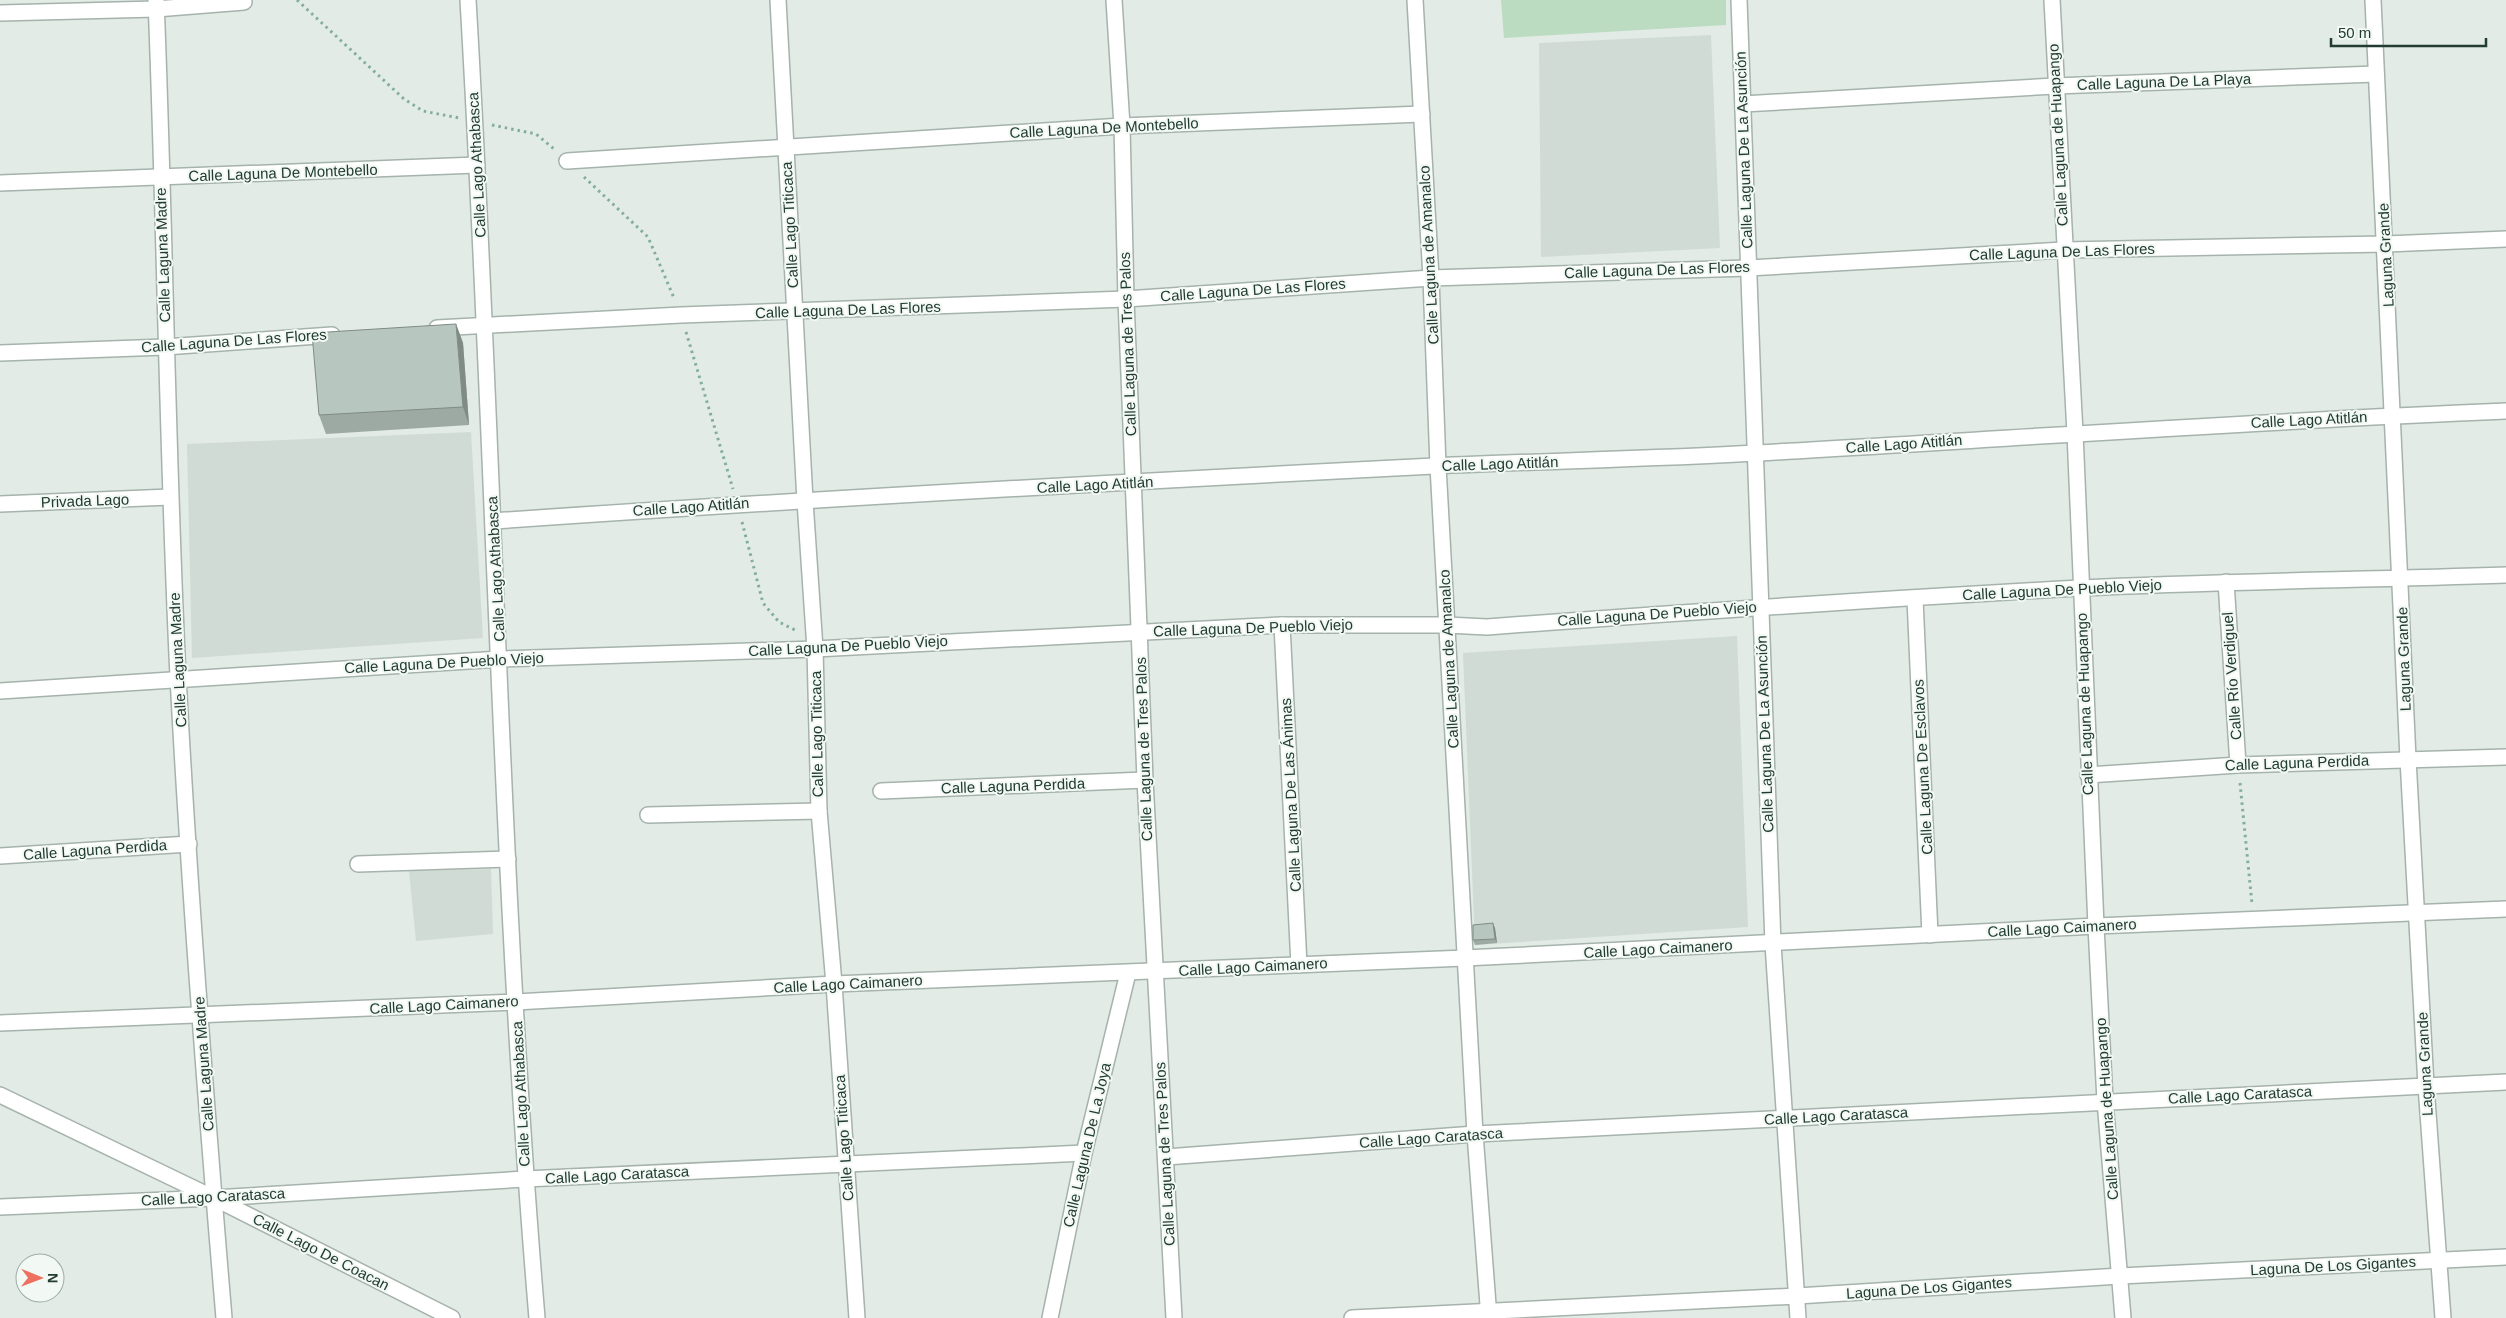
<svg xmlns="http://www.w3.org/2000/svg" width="2506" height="1318" font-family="Arial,sans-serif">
	<rect width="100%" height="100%" fill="#e2ebe6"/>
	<g fill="#d0dbd5">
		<polygon points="1711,35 1720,248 1541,257 1539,43"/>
		<polygon points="471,432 483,638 192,658 187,444"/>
		<polygon points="1737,636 1748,927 1475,945 1463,653"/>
		<polygon points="491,869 493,934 416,941 409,871"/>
	</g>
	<polygon fill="#bbdcc0" points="1501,0 1726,0 1726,25 1504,38"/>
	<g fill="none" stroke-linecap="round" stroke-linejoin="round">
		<defs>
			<g id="minor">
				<path d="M156 0C165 225 167 451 178 676 189 890 206 1104 224 1318"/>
				<path d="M468 0C494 439 500 880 537 1318"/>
				<polyline points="778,0 805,501 815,649 819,811 834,984 857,1318"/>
				<polyline points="1114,0 1122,126 1126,299 1145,780 1174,1318"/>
				<polyline points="1415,0 1431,278 1438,466 1475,1134 1489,1318"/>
				<polyline points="1739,0 1773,944 1798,1318"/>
				<polyline points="2052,0 2075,433 2096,926 2105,1101 2123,1318"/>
				<polyline points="2373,0 2408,759 2426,1086 2443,1318"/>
				<polyline points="0,13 156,9 244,2"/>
				<polyline points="1743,104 2055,86 2376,74"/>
				<polyline points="567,161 1122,126 1422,114"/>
				<polyline points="0,183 477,165"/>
				<polyline points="437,328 681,315 1126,299 1431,278 1748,268 2064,250 2386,244 2506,239"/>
				<polyline points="0,353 165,347 332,335"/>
				<polyline points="0,504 170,497"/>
				<path d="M494 521C807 499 1120 482 1434 466 1542 461 1650 459 1758 453 2007 439 2256 421 2506 411"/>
				<polyline points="2226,582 2238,765"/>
				<polyline points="1915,599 1930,935"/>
				<polyline points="1282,625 1299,965"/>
				<path d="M0 691 500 659 815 649 1282 625H1447L1487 627C1685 612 1882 599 2080 588 2222 581 2364 580 2506 575"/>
				<polyline points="2088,775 2238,765 2506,757"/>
				<polyline points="881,791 1145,780"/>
				<polyline points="648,815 819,811"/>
				<polyline points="0,856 189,844"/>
				<polyline points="358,864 508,859"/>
				<polyline points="0,1023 516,1002 834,984 1465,958 2096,926 2506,909"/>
				<polyline points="0,1095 214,1198 452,1318"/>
				<polyline points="1166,1157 1475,1134 2506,1082"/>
				<polyline points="0,1207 214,1198 525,1179 1084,1153"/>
				<polyline points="1050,1318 1084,1153 1128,973"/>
				<polyline points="1352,1318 1797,1296 2120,1276 2506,1257"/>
			</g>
		</defs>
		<use href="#minor" stroke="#a5b3ac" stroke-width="18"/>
		<g stroke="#83ae9c" stroke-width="3" stroke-dasharray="2.5 4" stroke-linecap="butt">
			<polyline points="297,0 404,99 423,111 459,118"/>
			<polyline points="492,125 536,134 554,149"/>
			<polyline points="584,177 648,237 674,298"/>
			<polyline points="686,332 733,489"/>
			<polyline points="742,522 763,603 779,622 797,631"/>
			<polyline points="2240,783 2252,904"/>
		</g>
		<use href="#minor" stroke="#fff" stroke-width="15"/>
	</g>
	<g fill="#9daaa4">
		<polygon points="456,324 463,343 469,425 326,434 319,415"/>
		<polygon points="1495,928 1497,943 1475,945 1473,940"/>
	</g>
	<g fill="#808b86">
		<polygon points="456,324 463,343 469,425 463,407"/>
		<polygon points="1493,923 1495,928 1497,943 1495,939"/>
	</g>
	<g fill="#b7c6bf" stroke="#808b86">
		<polygon points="456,324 463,407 319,415 312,333"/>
		<polygon points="1493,923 1495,939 1473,940 1473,925"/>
	</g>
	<g text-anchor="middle" stroke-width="4" stroke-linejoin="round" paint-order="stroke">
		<g font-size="15" fill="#223c32" stroke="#f2f8f4">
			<text transform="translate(2164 82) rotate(-2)" y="5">Calle Laguna De La Playa</text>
			<text transform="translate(1104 128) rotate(-3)" y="5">Calle Laguna De Montebello</text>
			<text transform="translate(2058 135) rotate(-93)" y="5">Calle Laguna de Huapango</text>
			<text transform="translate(1744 150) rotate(-92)" y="5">Calle Laguna De La Asunción</text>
			<text transform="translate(477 165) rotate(-93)" y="5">Calle Lago Athabasca</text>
			<text transform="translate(283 173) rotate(-2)" y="5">Calle Laguna De Montebello</text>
			<text transform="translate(790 225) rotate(-93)" y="5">Calle Lago Titicaca</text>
			<text transform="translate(2062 252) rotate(-2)" y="5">Calle Laguna De Las Flores</text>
			<text transform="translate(163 255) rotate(-92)" y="5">Calle Laguna Madre</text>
			<text transform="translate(1429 255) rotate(-93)" y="5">Calle Laguna de Amanalco</text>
			<text transform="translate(2386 255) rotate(-93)" y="5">Laguna Grande</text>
			<text transform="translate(1657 270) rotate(-2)" y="5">Calle Laguna De Las Flores</text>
			<text transform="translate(1253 290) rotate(-4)" y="5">Calle Laguna De Las Flores</text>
			<text transform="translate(848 310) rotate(-2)" y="5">Calle Laguna De Las Flores</text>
			<text transform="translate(234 341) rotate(-4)" y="5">Calle Laguna De Las Flores</text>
			<text transform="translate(1128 344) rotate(-92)" y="5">Calle Laguna de Tres Palos</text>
			<text transform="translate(2309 420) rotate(-3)" y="5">Calle Lago Atitlán</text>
			<text transform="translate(1904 444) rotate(-4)" y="5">Calle Lago Atitlán</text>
			<text transform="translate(1500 464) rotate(-2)" y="5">Calle Lago Atitlán</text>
			<text transform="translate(1095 485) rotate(-3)" y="5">Calle Lago Atitlán</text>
			<text transform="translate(85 501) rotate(-2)" y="5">Privada Lago</text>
			<text transform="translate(691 507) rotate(-4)" y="5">Calle Lago Atitlán</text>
			<text transform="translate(496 569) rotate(-93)" y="5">Calle Lago Athabasca</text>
			<text transform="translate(2062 590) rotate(-3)" y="5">Calle Laguna De Pueblo Viejo</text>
			<text transform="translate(1657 614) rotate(-4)" y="5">Calle Laguna De Pueblo Viejo</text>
			<text transform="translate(1253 628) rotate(-2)" y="5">Calle Laguna De Pueblo Viejo</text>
			<text transform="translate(848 646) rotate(-3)" y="5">Calle Laguna De Pueblo Viejo</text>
			<text transform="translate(1449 659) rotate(-93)" y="5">Calle Laguna de Amanalco</text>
			<text transform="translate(2404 659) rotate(-92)" y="5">Laguna Grande</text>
			<text transform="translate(178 660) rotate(-93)" y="5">Calle Laguna Madre</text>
			<text transform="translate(444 663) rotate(-3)" y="5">Calle Laguna De Pueblo Viejo</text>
			<text transform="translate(2232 676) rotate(-94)" y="5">Calle Río Verdiguel</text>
			<text transform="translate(2085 704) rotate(-92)" y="5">Calle Laguna de Huapango</text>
			<text transform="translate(817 734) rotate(-91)" y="5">Calle Lago Titicaca</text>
			<text transform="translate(1765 734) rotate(-92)" y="5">Calle Laguna De La Asunción</text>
			<text transform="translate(1144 749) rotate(-92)" y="5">Calle Laguna de Tres Palos</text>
			<text transform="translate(2297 763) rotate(-2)" y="5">Calle Laguna Perdida</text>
			<text transform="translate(1923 767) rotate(-93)" y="5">Calle Laguna De Esclavos</text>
			<text transform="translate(1013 786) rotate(-2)" y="5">Calle Laguna Perdida</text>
			<text transform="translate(1291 795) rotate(-93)" y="5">Calle Laguna De Las Ánimas</text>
			<text transform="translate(95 850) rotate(-4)" y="5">Calle Laguna Perdida</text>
			<text transform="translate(2062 928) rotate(-3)" y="5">Calle Lago Caimanero</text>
			<text transform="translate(1658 949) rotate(-3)" y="5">Calle Lago Caimanero</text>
			<text transform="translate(1253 967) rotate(-3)" y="5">Calle Lago Caimanero</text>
			<text transform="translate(848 984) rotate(-3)" y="5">Calle Lago Caimanero</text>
			<text transform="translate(444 1005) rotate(-3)" y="5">Calle Lago Caimanero</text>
			<text transform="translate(204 1064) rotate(-94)" y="5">Calle Laguna Madre</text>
			<text transform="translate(2425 1064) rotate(-93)" y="5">Laguna Grande</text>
			<text transform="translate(521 1094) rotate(-93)" y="5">Calle Lago Athabasca</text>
			<text transform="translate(2240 1095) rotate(-3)" y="5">Calle Lago Caratasca</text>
			<text transform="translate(2107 1109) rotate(-94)" y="5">Calle Laguna de Huapango</text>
			<text transform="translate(1836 1116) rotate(-3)" y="5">Calle Lago Caratasca</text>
			<text transform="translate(844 1138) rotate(-94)" y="5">Calle Lago Titicaca</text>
			<text transform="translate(1431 1138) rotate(-4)" y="5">Calle Lago Caratasca</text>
			<text transform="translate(1087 1145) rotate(-77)" y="5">Calle Laguna De La Joya</text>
			<text transform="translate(1165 1154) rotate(-93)" y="5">Calle Laguna de Tres Palos</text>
			<text transform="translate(617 1175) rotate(-3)" y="5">Calle Lago Caratasca</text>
			<text transform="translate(213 1197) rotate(-3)" y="5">Calle Lago Caratasca</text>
			<text transform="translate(321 1252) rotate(27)" y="5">Calle Lago De Coacan</text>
			<text transform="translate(2333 1266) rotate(-3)" y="5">Laguna De Los Gigantes</text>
			<text transform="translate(1929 1288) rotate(-4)" y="5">Laguna De Los Gigantes</text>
		</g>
	</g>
	<g transform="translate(40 1278) rotate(91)"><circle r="24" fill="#f2f8f4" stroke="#9fada6"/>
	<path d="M0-4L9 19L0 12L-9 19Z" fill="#ed715e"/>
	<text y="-8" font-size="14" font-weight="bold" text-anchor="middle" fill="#223c32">N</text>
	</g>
	<path d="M2331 38v8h155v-8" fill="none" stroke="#223c32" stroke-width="2.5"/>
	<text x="2338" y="38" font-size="15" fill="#223c32" stroke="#f2f8f4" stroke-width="4" paint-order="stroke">50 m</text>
</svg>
